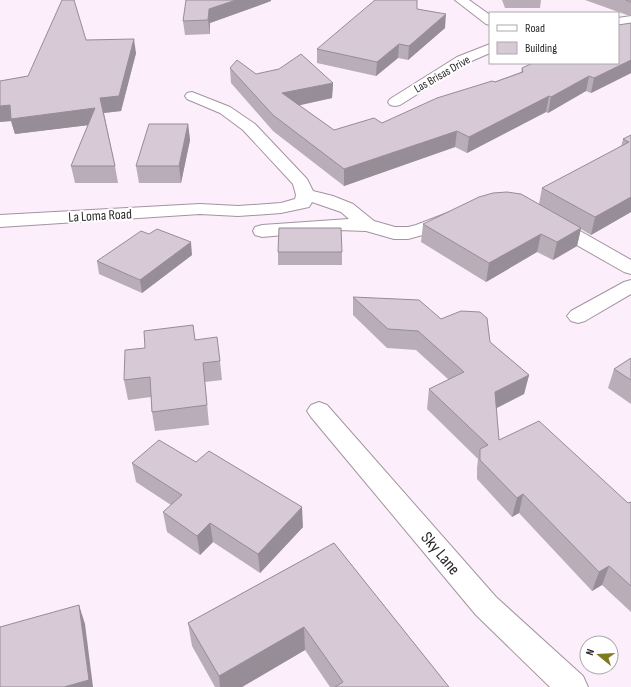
<svg xmlns="http://www.w3.org/2000/svg" width="631" height="687" font-family="'Sofia Sans Condensed',sans-serif">
	<rect width="100%" height="100%" fill="#fceefb"/>
	<g fill="none" stroke-linecap="round" stroke-linejoin="round">
		<defs>
			<g id="minor">
				<polygon points="455,0 469,0 490,15 490,25 486,24"/>
				<polygon points="631,16 631,24 618,26 618,18"/>
				<polygon points="490,44 490,53 467,63 400,105 395,106 390,105 388,102 390,99 457,57"/>
				<polygon points="192,92 230,107 255,124 307,179 313,191 333,196 353,204 374,221 395,227 408,227 416,225 450,212 456,214 459,218 456,222 430,233 408,239 394,239 366,231 338,230 262,237 255,235 253,231 255,227 262,225 349,219 341,212 312,202 309,207 281,213 238,216 200,214 0,227 0,215 200,204 238,206 281,203 295,199 296,195 293,184 243,130 220,113 187,99 185,96 187,93"/>
				<polygon points="552,217 559,219 631,260 631,274 624,272 545,227 543,223 545,219"/>
				<polygon points="631,280 631,294 585,321 578,323 571,321 567,316 571,311 624,282"/>
				<polygon points="319,402 327,405 496,597 583,676 588,687 550,687 476,615 311,417 307,411 311,405"/>
			</g>
		</defs>
		<use href="#minor" stroke="#a294a0" stroke-width="2"/>
		<use href="#minor" fill="#fff" fill-rule="evenodd"/>
	</g>
	<g fill="#b9adb8">
		<polygon points="502,0 541,0 540,8 505,8"/>
		<polygon points="585,0 631,0 631,15 627,15"/>
		<polygon points="271,1 210,23 210,34 185,35 183,21"/>
		<polygon points="417,9 445,28 408,60 398,58 376,76 317,63 317,49"/>
		<polygon points="631,23 631,73 591,93 586,91 548,113 546,112 467,153 455,147 344,186 273,131 231,83 230,68 256,74 333,83 332,98 299,105 334,130 382,123 521,72 522,68"/>
		<polygon points="86,40 136,53 121,111 104,113 115,166 118,183 75,183 71,166 88,125 15,134 11,121 0,122 0,81 28,76"/>
		<polygon points="188,124 190,140 181,183 139,183 136,166"/>
		<polygon points="631,135 631,212 591,235 581,229 577,246 553,260 537,252 486,282 421,242 423,224 539,204 542,188 621,147 623,139"/>
		<rect x="278" y="252" width="64" height="13"/>
		<polygon points="192,255 142,293 99,274 97,261"/>
		<polygon points="353,297 441,319 490,342 529,375 524,394 496,408 499,440 628,503 631,502 631,612 602,585 592,591 519,513 512,517 477,479 477,468 478,459 427,409 429,389 449,380 416,350 387,348 353,315"/>
		<polygon points="193,325 195,340 220,361 222,380 205,382 209,425 155,431 152,412 151,397 128,400 124,380 145,348"/>
		<polygon points="631,358 631,404 608,388 614,369"/>
		<polygon points="196,462 303,527 260,573 213,542 200,555 167,532 163,512 171,505 136,482 132,463"/>
		<polygon points="334,543 449,687 330,687 305,650 242,687 215,687 192,646 188,623"/>
	</g>
	<g fill="#968d96">
		<polygon points="236,0 271,0 271,1 210,23 210,34 208,20 209,9"/>
		<polygon points="446,14 445,28 408,60 409,46"/>
		<polygon points="134,39 136,53 121,111 103,113 100,98"/>
		<polygon points="399,44 398,58 376,76 377,62"/>
		<polygon points="631,60 631,73 591,93 594,78"/>
		<polygon points="589,76 586,91 548,113 551,97"/>
		<polygon points="333,83 332,98 283,109 282,93"/>
		<polygon points="549,96 546,112 467,153 469,137"/>
		<polygon points="10,105 95,108 98,124 15,134 11,121 0,122 0,106"/>
		<polygon points="188,124 190,140 181,183 179,166"/>
		<polygon points="457,131 455,147 344,186 344,169"/>
		<polygon points="631,197 631,212 591,235 595,217"/>
		<polygon points="581,228 577,246 553,260 557,242"/>
		<polygon points="541,234 537,252 486,282 489,263"/>
		<polygon points="191,242 192,255 142,293 140,280"/>
		<polygon points="529,375 524,394 491,411 495,392"/>
		<polygon points="523,494 519,513 512,517 517,498"/>
		<polygon points="302,507 303,527 260,573 258,554"/>
		<polygon points="210,523 213,542 200,555 197,536"/>
		<polygon points="609,566 602,585 592,591 599,572"/>
		<polygon points="79,605 85,624 93,687 64,687"/>
		<polygon points="304,627 305,650 242,687 220,687 219,676"/>
	</g>
	<g fill="#d7c9d6" stroke="#968d96">
		<polygon points="62,0 74,0 86,40 134,39 119,96 100,98 115,166 71,166 95,108 11,119 10,105 0,106 0,81 28,76"/>
		<polygon points="186,0 236,0 209,9 208,20 183,21"/>
		<polygon points="375,0 417,0 417,9 446,14 409,46 399,44 377,62 317,49"/>
		<polygon points="626,0 631,0 631,2 630,2"/>
		<polygon points="631,23 631,60 594,78 589,76 551,97 549,96 469,137 457,131 344,169 273,115 230,68 237,60 256,74 279,69 301,54 333,83 282,93 334,130 374,118 382,123 437,98 492,81 495,82 523,72 522,68 533,63 618,63 618,25"/>
		<polygon points="149,124 188,124 179,166 136,166"/>
		<polygon points="631,135 631,197 595,217 542,188 629,142 623,139"/>
		<polygon points="507,192 521,194 581,228 557,242 541,234 489,263 423,224 479,197 493,193"/>
		<polygon points="279,228 341,228 342,252 278,252"/>
		<polygon points="157,229 191,242 140,280 97,261 141,231 149,234"/>
		<polygon points="353,297 419,300 441,319 461,311 480,312 487,318 490,342 529,375 495,392 499,440 539,421 628,503 631,502 631,586 609,566 599,572 523,494 517,498 480,460 480,449 488,445 429,389 464,372 418,331 388,329"/>
		<polygon points="193,325 195,340 217,337 220,361 203,363 207,405 152,412 150,377 124,380 125,350 145,348 144,331"/>
		<polygon points="631,358 631,380 614,369"/>
		<polygon points="159,440 196,462 209,451 302,507 258,554 210,523 197,536 163,512 182,495 132,463"/>
		<polygon points="334,543 449,687 335,687 343,682 304,627 219,676 188,623"/>
		<polygon points="79,605 89,680 64,687 0,687 0,627"/>
	</g>
	<g text-anchor="middle" stroke-width="4" stroke-linejoin="round" paint-order="stroke">
		<g font-size="12" fill="#2d272c" stroke="#fff">
			<text transform="translate(442 74) rotate(-30)" y="4">Las Brisas Drive</text>
		</g>
		<g font-size="14" fill="#2d272c" stroke="#fff">
			<text transform="translate(100 215) rotate(-3)" y="5">La Loma Road</text>
		</g>
		<g font-size="17" fill="#2d272c" stroke="#fff">
			<text transform="translate(441 553) rotate(50)" y="6">Sky Lane</text>
		</g>
	</g>
	<rect x="489" y="12" width="130" height="52" fill="#ffffff" stroke="#aba9ab"/>
	<rect x="497" y="25" width="20" height="6" fill="#ffffff" stroke="#aba9ab"/>
	<text x="525" y="32" font-size="12" fill="#2d272c">Road</text>
	<rect x="497" y="42" width="20" height="12" fill="#d7c9d6" stroke="#aba9ab"/>
	<text x="525" y="52" font-size="12" fill="#2d272c">Building</text>
	<g transform="translate(599 655) rotate(288)"><circle r="19" fill="#ffffff" stroke="#aba9ab"/>
	<path d="M0-3L7 15L0 10L-7 15Z" fill="#7d7a20"/>
	<text y="-6" font-size="11" font-weight="bold" text-anchor="middle" fill="#2d272c">N</text>
	</g>
</svg>
